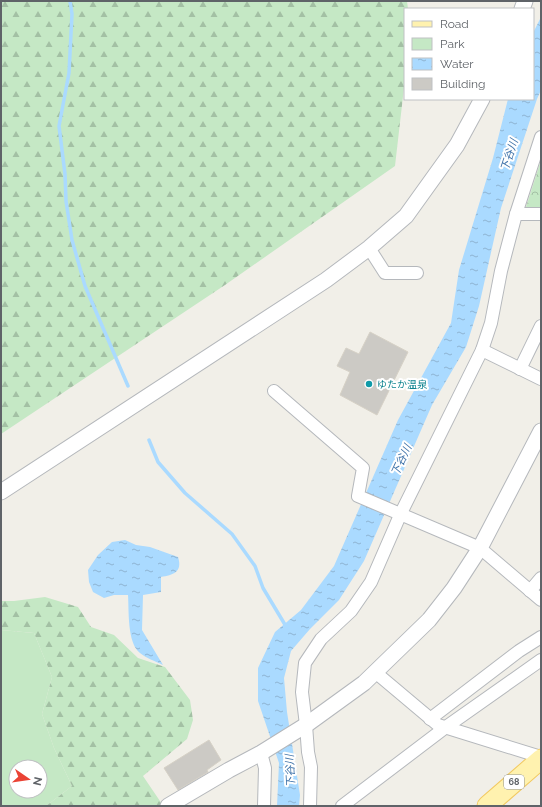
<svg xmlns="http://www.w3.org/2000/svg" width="542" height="807" font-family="Raleway,'Noto Sans JP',sans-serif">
	<defs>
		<pattern id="forest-firs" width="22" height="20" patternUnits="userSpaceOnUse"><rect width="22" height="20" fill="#c5e8c5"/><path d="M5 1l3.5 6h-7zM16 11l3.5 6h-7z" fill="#a3c0a4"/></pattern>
		<pattern id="park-crowns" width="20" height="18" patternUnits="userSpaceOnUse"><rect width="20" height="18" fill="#c5e8c5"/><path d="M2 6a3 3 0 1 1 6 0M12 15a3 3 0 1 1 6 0" fill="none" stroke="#a3c0a4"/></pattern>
		<pattern id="water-ripples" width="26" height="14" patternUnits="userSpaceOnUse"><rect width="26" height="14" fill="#aadaff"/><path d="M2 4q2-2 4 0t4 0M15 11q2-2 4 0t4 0" fill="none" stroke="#8eb4d2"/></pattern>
	</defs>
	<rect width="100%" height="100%" fill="#f1efe8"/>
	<path fill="#c5e8c5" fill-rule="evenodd" d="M1 630 34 633 52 677 42 714 54 748 72 786 46 806H1ZM16 767H40V791H16Z"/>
	<g fill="url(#forest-firs)">
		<polygon points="1,1 407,1 408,9 405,9 405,79 395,166 225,285 1,434"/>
		<polygon points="45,597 78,607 91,627 114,635 138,658 165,667 190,700 193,720 187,739 143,776 162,804 160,806 46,806 72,786 54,748 42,714 52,677 34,633 1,630 1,601 14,601"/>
	</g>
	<polygon fill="url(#park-crowns)" points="541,160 541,207 526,207"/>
	<g fill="url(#water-ripples)">
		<polygon points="541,17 541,90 537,99 501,208 479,306 466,347 432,405 364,561 339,600 310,629 291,651 284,678 287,712 300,795 299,806 277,806 279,763 258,701 258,668 275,632 301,610 334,566 398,420 451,323 459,270 493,158 508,99 533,99 533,33"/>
		<path d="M125 540 136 545 150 547 178 557C183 572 173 575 161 577V592L143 595 142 630 163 665C155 661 146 658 140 653 127 643 129 610 128 595H114L104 598 93 592 89 582 88 570 98 555 112 542Z"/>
	</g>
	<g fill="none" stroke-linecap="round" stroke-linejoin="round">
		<g stroke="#aadaff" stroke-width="3.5">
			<polyline points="70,1 72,14 69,73 59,126 65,174 66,201 72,240 85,286 128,386"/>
			<polyline points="149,440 158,462 185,493 232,534 255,566 263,588 287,628"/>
		</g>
	</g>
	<g fill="#cccac5" stroke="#d6d1c6">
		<polygon points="370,332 408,352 377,415 340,395 350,372 337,366 346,348 359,354"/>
		<polygon points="209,740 221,760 207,770 208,772 178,790 164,768"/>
	</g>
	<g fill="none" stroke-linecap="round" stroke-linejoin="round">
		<defs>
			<g id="minor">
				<polyline points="516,214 541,214"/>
				<polyline points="369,248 385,273 417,273"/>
				<polyline points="482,350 541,379"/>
				<polyline points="520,369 541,326"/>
				<polyline points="274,391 363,468 358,496 480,548 541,600"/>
				<polyline points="530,591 541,578"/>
				<polyline points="375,672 438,725 541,757"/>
				<polyline points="430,719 519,651 541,637"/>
				<polyline points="261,753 265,768 264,806"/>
				<polyline points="310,806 311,767 308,752 306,725 302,692 305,663 321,639 351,611 371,582 401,513 482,350 491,323 501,271 516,214 541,137"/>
				<polyline points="342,806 446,727 541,660"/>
			</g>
			<g id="tertiary">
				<polyline points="522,9 525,1"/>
				<polyline points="1,492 326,280 369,248 406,216 457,145 482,99"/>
				<polyline points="168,806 229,770 261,753 306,725 364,683 429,620 454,588 480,548 541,431"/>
			</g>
			<polyline id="primary" points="487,806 541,759"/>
		</defs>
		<use href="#minor" stroke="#b5b8bc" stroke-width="14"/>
		<use href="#tertiary" stroke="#b5b8bc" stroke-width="17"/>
		<use href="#primary" stroke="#f2c960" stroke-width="21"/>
		<use href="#minor" stroke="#fff" stroke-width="12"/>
		<use href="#tertiary" stroke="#fff" stroke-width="15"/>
		<use href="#primary" stroke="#fff2af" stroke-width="19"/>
	</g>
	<circle fill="#0f9aa8" stroke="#fff" stroke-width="1.5" cx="369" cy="384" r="4"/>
	<g text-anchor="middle" stroke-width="4" stroke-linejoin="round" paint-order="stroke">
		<rect fill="#fff" stroke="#8f9295" stroke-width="1" x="504" y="775" width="20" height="14" rx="3"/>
		<g font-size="9" font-weight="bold" fill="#5f6368">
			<text x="514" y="785">68</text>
		</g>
		<g font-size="10" fill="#0d838f" stroke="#fff" text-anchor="start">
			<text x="377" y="388">ゆたか温泉</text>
		</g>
		<g font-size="11" font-style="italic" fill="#4174aa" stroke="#fff">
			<text transform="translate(509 155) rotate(-72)" y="4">下谷川</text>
			<text transform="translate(401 460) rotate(-65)" y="4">下谷川</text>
			<text transform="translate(290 771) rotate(-93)" y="4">下谷川</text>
		</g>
	</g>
	<rect width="542" height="807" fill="none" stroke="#5f6368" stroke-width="4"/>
	<rect x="404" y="8" width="130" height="92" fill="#ffffff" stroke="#bfc1c3"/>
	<rect x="412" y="21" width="20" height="6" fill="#fff2af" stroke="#bfc1c3"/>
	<text x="440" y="28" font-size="12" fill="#5f6368">Road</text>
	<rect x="412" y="38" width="20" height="12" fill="#c5e8c5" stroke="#bfc1c3"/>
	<text x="440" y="48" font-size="12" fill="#5f6368">Park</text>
	<rect x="412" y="58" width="20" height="12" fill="url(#water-ripples)" stroke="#bfc1c3"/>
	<text x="440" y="68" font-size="12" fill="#5f6368">Water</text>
	<rect x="412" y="78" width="20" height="12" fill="#cccac5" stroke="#bfc1c3"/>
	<text x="440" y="88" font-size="12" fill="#5f6368">Building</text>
	<g transform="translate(28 779) rotate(103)"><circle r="19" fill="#ffffff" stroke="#bfc1c3"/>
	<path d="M0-3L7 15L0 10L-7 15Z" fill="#ea4335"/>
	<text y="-6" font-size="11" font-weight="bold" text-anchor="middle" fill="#5f6368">N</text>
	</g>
</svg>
